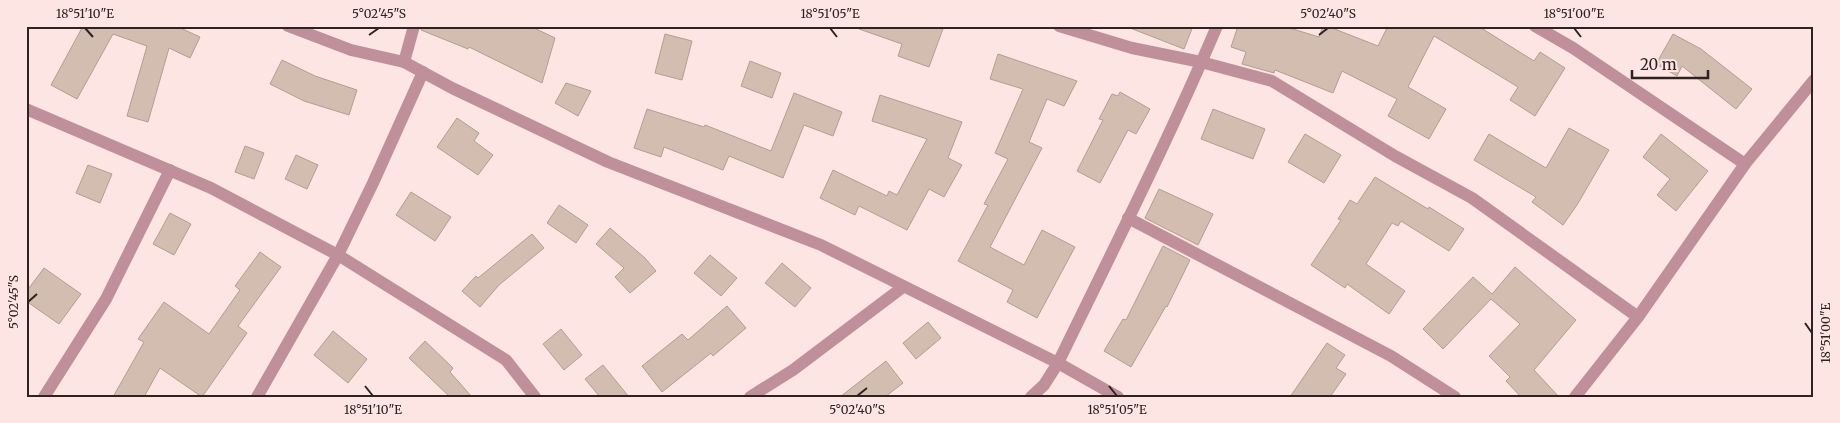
<svg xmlns="http://www.w3.org/2000/svg" width="1840" height="423" font-family="Merriweather,serif">
	<rect width="100%" height="100%" fill="#fce5e2"/>
	<g fill="#d3bdb0" stroke="#b39e91">
		<polygon points="83,26 176,26 200,37 190,58 169,48 148,122 127,116 147,46 113,34 77,99 51,85"/>
		<polygon points="422,26 530,26 555,38 542,83 469,47 468,49 421,30"/>
		<polygon points="860,26 944,26 929,67 898,56 902,44 859,29"/>
		<polygon points="1130,26 1193,26 1184,49 1130,28"/>
		<polygon points="1238,26 1283,26 1319,37 1323,26 1327,26 1378,46 1388,26 1478,26 1534,61 1540,52 1565,68 1535,116 1510,100 1518,87 1434,36 1408,87 1446,109 1429,139 1388,116 1397,99 1342,71 1333,93 1275,70 1274,73 1242,64 1246,52 1231,47"/>
		<polygon points="665,34 692,41 682,80 655,73"/>
		<polygon points="1673,34 1701,49 1752,89 1736,109 1682,66 1677,76 1656,64"/>
		<polygon points="998,54 1077,81 1064,106 1047,99 1029,142 1042,148 990,247 1024,265 1042,230 1075,247 1037,318 1007,302 1013,290 958,261 988,205 984,204 1008,159 995,153 1023,89 990,79"/>
		<polygon points="282,60 315,76 357,90 349,115 304,101 270,84"/>
		<polygon points="750,61 781,73 772,98 741,86"/>
		<polygon points="566,83 591,91 578,116 555,103"/>
		<polygon points="1120,92 1150,109 1136,134 1128,130 1100,183 1077,171 1103,120 1099,119 1112,94 1118,96"/>
		<polygon points="794,93 842,112 833,136 804,125 783,178 729,156 723,170 664,147 661,157 634,148 647,109 704,127 705,125 771,151"/>
		<polygon points="880,95 962,122 948,158 962,165 944,197 929,189 907,230 859,206 855,215 820,198 833,170 887,196 889,191 897,195 927,139 872,121"/>
		<polygon points="1213,109 1265,129 1253,159 1201,139"/>
		<polygon points="457,118 479,133 474,141 493,155 478,175 437,147"/>
		<polygon points="1569,128 1609,150 1577,205 1563,225 1532,202 1536,197 1474,160 1489,134 1546,168"/>
		<polygon points="1305,134 1341,155 1324,183 1288,162"/>
		<polygon points="1661,134 1708,171 1676,211 1657,195 1670,179 1643,157"/>
		<polygon points="245,146 264,153 254,179 235,172"/>
		<polygon points="296,155 318,165 307,189 285,179"/>
		<polygon points="88,165 112,174 100,203 76,193"/>
		<polygon points="1375,177 1428,209 1429,207 1464,229 1449,251 1401,221 1398,226 1392,223 1366,264 1405,291 1389,314 1347,284 1345,288 1311,265 1341,220 1338,219 1350,200 1357,204"/>
		<polygon points="1159,189 1213,214 1198,245 1145,218"/>
		<polygon points="411,192 451,217 435,241 396,215"/>
		<polygon points="559,205 588,225 576,243 547,223"/>
		<polygon points="170,213 191,224 174,255 153,244"/>
		<polygon points="610,228 645,258 656,271 630,293 615,277 624,268 596,244"/>
		<polygon points="532,234 544,248 499,285 480,307 462,291 476,276 478,278"/>
		<polygon points="1163,246 1190,260 1167,307 1166,306 1131,367 1104,351 1123,319 1126,320"/>
		<polygon points="260,252 281,267 238,326 247,333 202,397 160,368 144,397 113,397 144,342 138,339 164,302 209,334 240,290 235,286"/>
		<polygon points="710,255 737,278 721,296 694,273"/>
		<polygon points="782,263 811,288 795,307 765,283"/>
		<polygon points="1515,267 1576,320 1534,370 1559,397 1521,397 1506,381 1510,377 1489,356 1520,324 1491,299 1443,349 1423,329 1473,277 1492,294"/>
		<polygon points="44,268 81,294 59,324 26,301 26,292"/>
		<polygon points="727,306 746,328 713,356 711,353 662,392 642,366 682,334 688,340"/>
		<polygon points="928,322 941,338 916,359 903,343"/>
		<polygon points="561,329 582,355 564,370 543,344"/>
		<polygon points="333,331 367,359 348,383 314,355"/>
		<polygon points="425,341 453,368 450,372 472,397 450,397 409,358"/>
		<polygon points="1327,343 1345,355 1336,368 1346,374 1330,397 1290,397"/>
		<polygon points="886,361 903,383 885,397 840,397"/>
		<polygon points="603,365 629,397 600,397 585,379"/>
	</g>
	<g fill="none" stroke-linecap="round" stroke-linejoin="round">
		<g stroke="#bf909a" stroke-width="12">
			<polyline points="288,26 351,50 404,62 452,88 608,162 821,245 1058,363 1118,397"/>
			<polyline points="1059,26 1132,48 1201,62 1272,81 1395,156 1472,198 1638,317"/>
			<polyline points="1535,26 1573,48 1745,164"/>
			<polyline points="404,62 414,26"/>
			<polyline points="26,109 211,188 338,255 506,360 535,397"/>
			<polyline points="1128,218 1391,356 1455,397"/>
			<polyline points="44,397 106,299 170,170"/>
			<polyline points="257,397 338,255 373,183 423,72"/>
			<polyline points="750,397 793,370 903,287"/>
			<path d="M1031 397 1044 385 1058 363C1112 252 1168 141 1217 26"/>
			<polyline points="1575,397 1638,317 1745,164 1814,80"/>
		</g>
	</g>
	<path fill="none" stroke="#2d2321" stroke-width="2" d="M85 28 93 37M830 28 837 37M1574 28 1581 37M369 35 379 28M1319 35 1328 28M28 302 37 294M1805 323 1812 333M365 386 373 396M1109 386 1117 396M857 396 867 388"/>
	<rect width="1840" height="423" fill="none" stroke="#fce5e2" stroke-width="55"/>
	<path d="M1632 70v8h76v-8" fill="none" stroke="#2d2321" stroke-width="2.5"/>
	<text x="1640" y="70" font-size="15" fill="#2d2321" stroke="#fce5e2" stroke-width="4" paint-order="stroke">20 m</text>
	<rect x="28" y="28" width="1784" height="368" fill="none" stroke="#2d2321" stroke-width="2"/>
	<g font-size="12" text-anchor="middle" fill="#2d2321">
		<text x="85" y="18">18°51'10"E</text>
		<text x="379" y="18">5°02'45"S</text>
		<text x="830" y="18">18°51'05"E</text>
		<text x="1328" y="18">5°02'40"S</text>
		<text x="1574" y="18">18°51'00"E</text>
		<text transform="translate(14 302) rotate(-90)" y="4">5°02'45"S</text>
		<text transform="translate(1826 333) rotate(-90)" y="4">18°51'00"E</text>
		<text x="373" y="414">18°51'10"E</text>
		<text x="857" y="414">5°02'40"S</text>
		<text x="1117" y="414">18°51'05"E</text>
	</g>
</svg>
